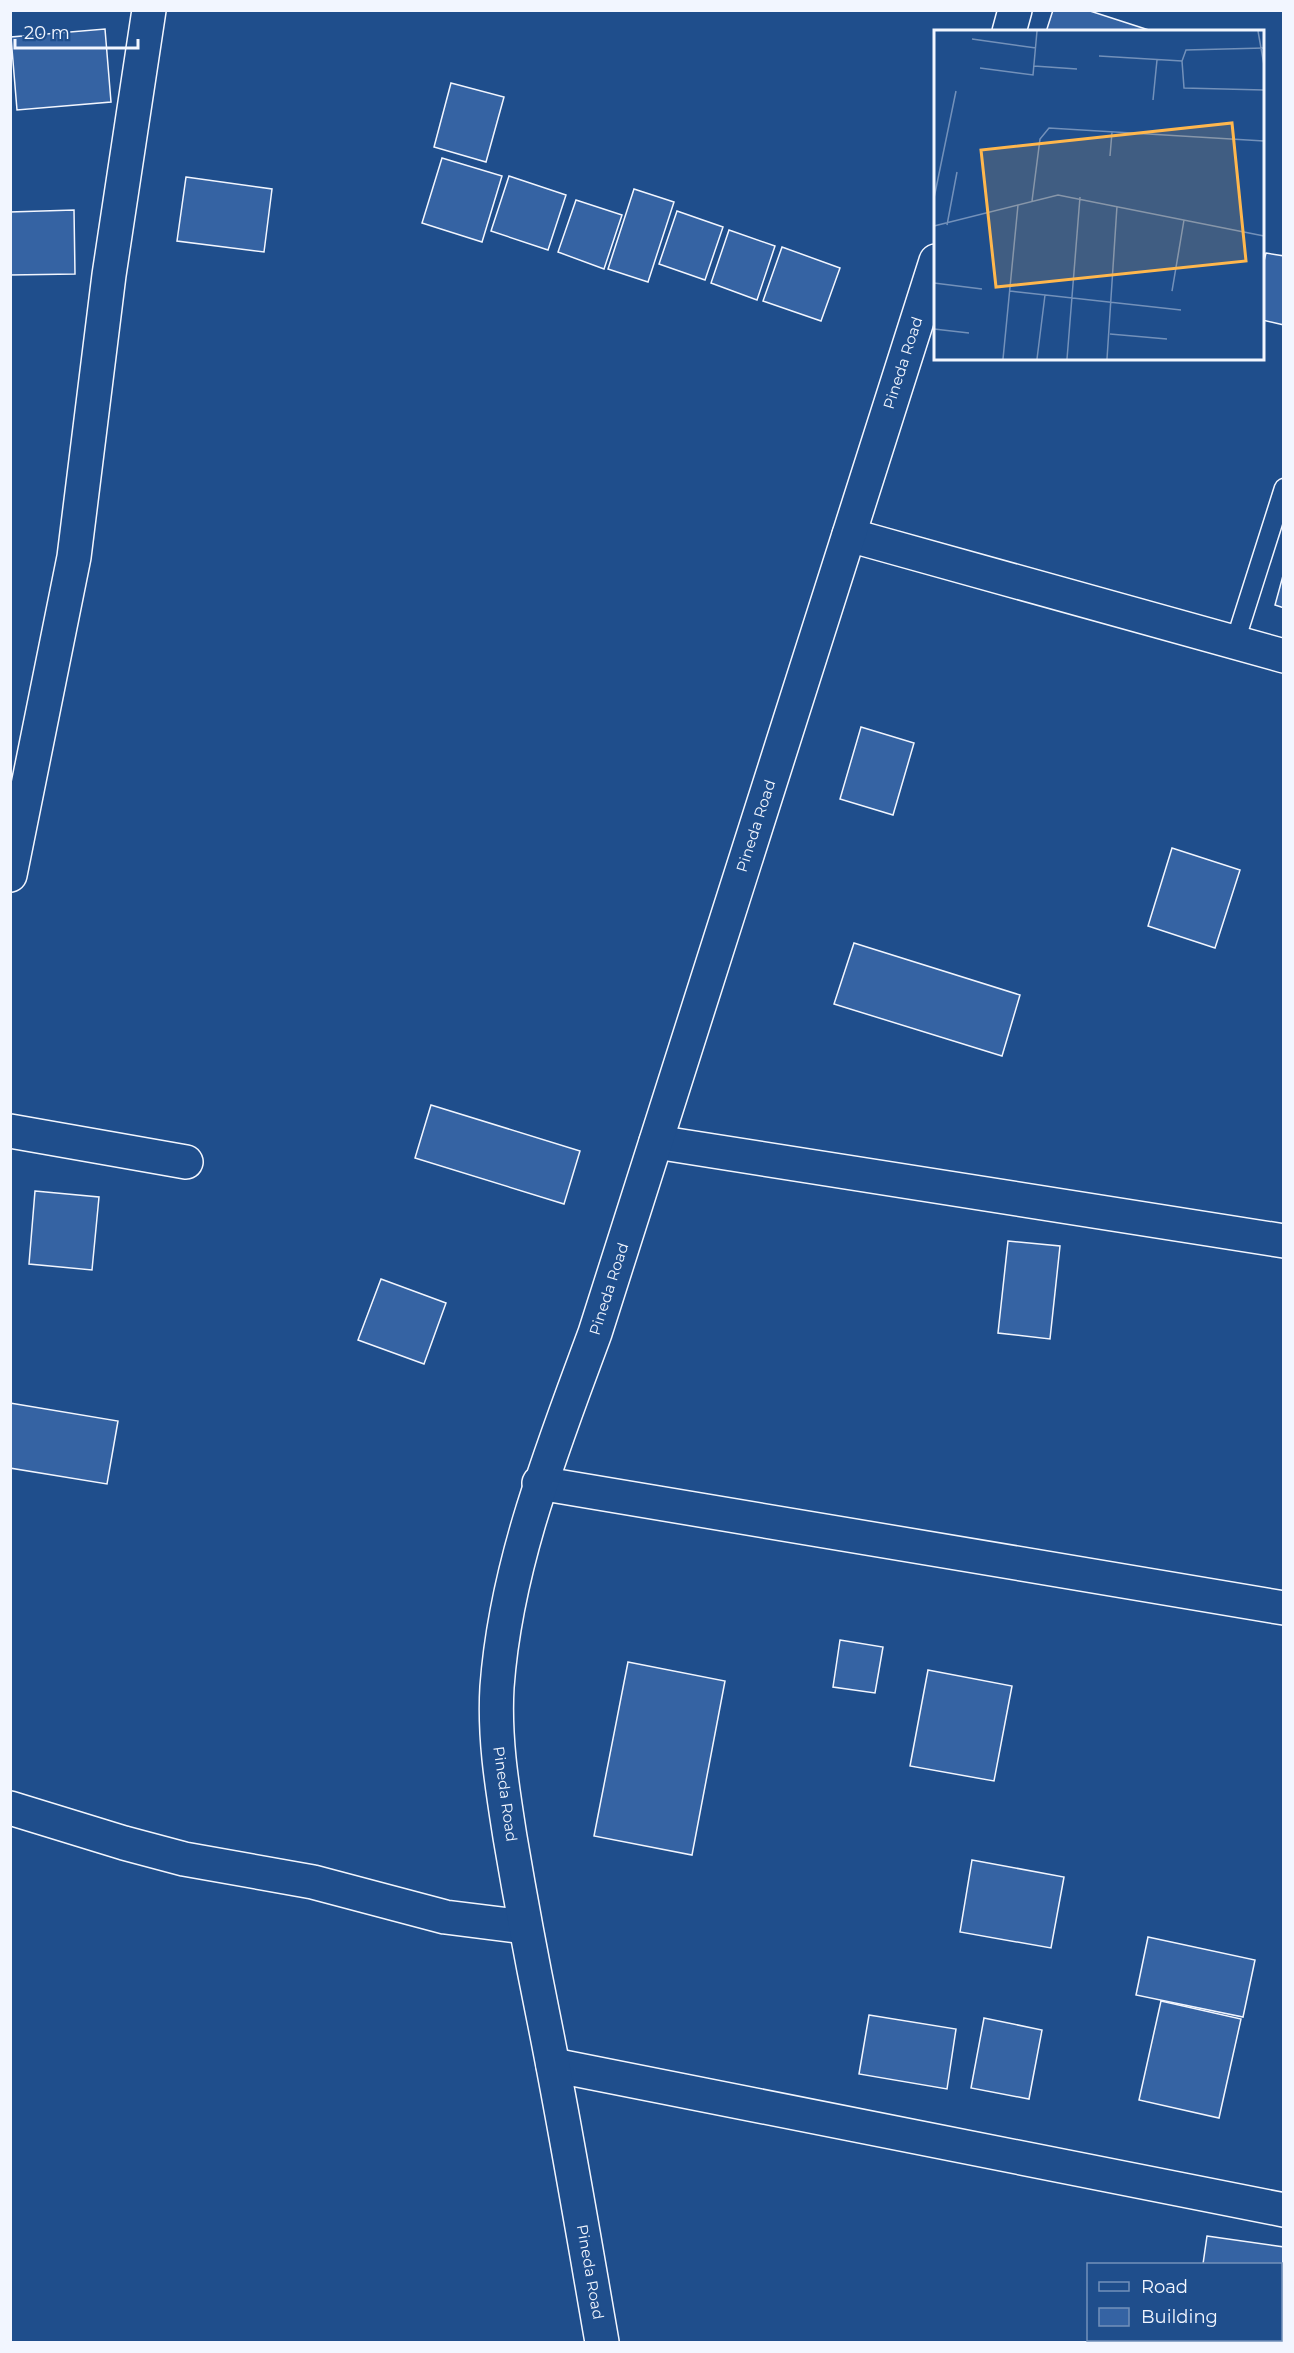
<svg xmlns="http://www.w3.org/2000/svg" width="1294" height="2353" font-family="Montserrat,sans-serif">
	<rect width="100%" height="100%" fill="#1f4e8c"/>
	<g fill="#3563a3" stroke="#f2f6ff" stroke-width="1.5">
		<polygon points="1053,10 1087,10 1155,32 1046,32"/>
		<polygon points="105,29 111,102 17,110 11,37"/>
		<polygon points="451,83 504,97 486,162 434,147"/>
		<polygon points="442,158 502,176 482,242 422,223"/>
		<polygon points="509,176 566,195 548,250 491,231"/>
		<polygon points="186,177 272,189 264,252 177,241"/>
		<polygon points="634,189 674,202 648,282 608,269"/>
		<polygon points="576,200 622,215 604,269 558,252"/>
		<polygon points="74,210 75,274 10,275 10,212"/>
		<polygon points="677,211 723,227 705,280 659,264"/>
		<polygon points="729,230 775,246 757,300 711,283"/>
		<polygon points="782,247 840,268 821,321 763,301"/>
		<polygon points="1266,253 1284,256 1284,325 1262,320 1262,269"/>
		<polygon points="1284,572 1284,608 1275,605"/>
		<polygon points="861,727 914,743 893,815 840,799"/>
		<polygon points="1172,848 1240,870 1215,948 1148,926"/>
		<polygon points="854,943 1020,995 1002,1056 834,1004"/>
		<polygon points="431,1105 580,1151 564,1204 415,1158"/>
		<polygon points="35,1191 99,1197 92,1270 29,1264"/>
		<polygon points="1008,1241 1060,1246 1050,1339 998,1333"/>
		<polygon points="381,1279 446,1303 424,1364 358,1340"/>
		<polygon points="10,1403 118,1421 107,1484 10,1468"/>
		<polygon points="840,1640 883,1647 875,1693 833,1687"/>
		<polygon points="628,1662 725,1681 692,1855 594,1836"/>
		<polygon points="928,1670 1012,1686 994,1781 910,1766"/>
		<polygon points="972,1860 1064,1877 1051,1948 960,1932"/>
		<polygon points="1148,1937 1255,1960 1243,2017 1136,1995"/>
		<polygon points="1161,2001 1241,2019 1219,2118 1139,2100"/>
		<polygon points="869,2015 956,2029 947,2089 859,2074"/>
		<polygon points="984,2018 1042,2030 1029,2099 971,2088"/>
		<polygon points="1207,2236 1284,2247 1284,2292 1280,2312 1280,2264 1203,2264"/>
	</g>
	<g fill="none" stroke-linecap="round" stroke-linejoin="round">
		<defs>
			<polyline id="service" points="1235,642 1284,488"/>
			<g id="minor">
				<polyline points="849,535 1284,656"/>
				<polyline points="10,875 74,557 109,275 149,10"/>
				<polyline points="10,1131 186,1162"/>
				<polyline points="656,1142 1284,1241"/>
				<polyline points="539,1483 1284,1608"/>
				<polyline points="10,1808 124,1843 184,1859 313,1882 445,1917 525,1927"/>
				<polyline points="553,2065 1284,2210"/>
			</g>
			<g id="tertiary">
				<polyline points="1009,32 1015,10"/>
				<path d="M602 2342C583 2233 565 2124 543 2015 531 1956 520 1896 510 1837 502 1786 494 1738 497 1687 506 1564 553 1447 595 1333L936 261"/>
			</g>
		</defs>
		<use href="#service" stroke="#f2f6ff" stroke-width="21"/>
		<use href="#minor" stroke="#f2f6ff" stroke-width="36"/>
		<use href="#tertiary" stroke="#f2f6ff" stroke-width="36"/>
		<use href="#service" stroke="#1f4e8c" stroke-width="18"/>
		<use href="#minor" stroke="#1f4e8c" stroke-width="33"/>
		<use href="#tertiary" stroke="#1f4e8c" stroke-width="33"/>
	</g>
	<g text-anchor="middle" stroke-width="4.5" stroke-linejoin="round" paint-order="stroke">
		<g font-size="15" fill="#f2f6ff" stroke="#1f4e8c">
			<text transform="translate(903 363) rotate(-72)" y="5">Pineda Road</text>
			<text transform="translate(756 826) rotate(-72)" y="5">Pineda Road</text>
			<text transform="translate(609 1289) rotate(-72)" y="5">Pineda Road</text>
			<text transform="translate(505 1794) rotate(82)" y="5">Pineda Road</text>
			<text transform="translate(590 2272) rotate(80)" y="5">Pineda Road</text>
		</g>
	</g>
	<g transform="translate(934 30)">
		<rect width="330" height="330" fill="#1f4e8c"/>
		<path fill="none" stroke="#7391ba" stroke-width="1.5" d="M324 1 330 35M38 9 102 18M330 18 252 20 248 31 250 58 330 60M165 26 248 31M100 36 143 39M46 38 99 45 103 1M219 70 223 30M176 126 178 102M0 168 22 61M98 171 106 109 115 98 330 111M13 195 23 142M0 196 124 165 330 206M0 253 48 259M76 261 247 280M238 261 250 190M0 299 35 303M176 304 233 309M69 329 84 175M103 329 111 265M133 329 146 167M173 329 183 176"/>
		<path fill="#ffb74d" fill-opacity="0.15" stroke="#ffb74d" stroke-width="3" d="M298 93 312 231 62 257 47 120Z"/>
		<rect width="330" height="330" fill="none" stroke="#f2f6ff" stroke-width="3"/>
	</g>
	<rect width="1294" height="2353" fill="none" stroke="#f2f6ff" stroke-width="24"/>
	<rect x="1087" y="2263" width="195" height="78" fill="#1f4e8c" stroke="#7391ba" stroke-width="1.5"/>
	<rect x="1099" y="2282" width="30" height="9" fill="#1f4e8c" stroke="#7391ba" stroke-width="1.5"/>
	<text x="1141" y="2293" font-size="18" fill="#f2f6ff">Road</text>
	<rect x="1099" y="2308" width="30" height="18" fill="#3563a3" stroke="#7391ba" stroke-width="1.5"/>
	<text x="1141" y="2323" font-size="18" fill="#f2f6ff">Building</text>
	<path d="M15 39v9h123v-9" fill="none" stroke="#f2f6ff" stroke-width="3"/>
	<text x="24" y="39" font-size="18" fill="#f2f6ff" stroke="#1f4e8c" stroke-width="4.5" paint-order="stroke">20 m</text>
</svg>
